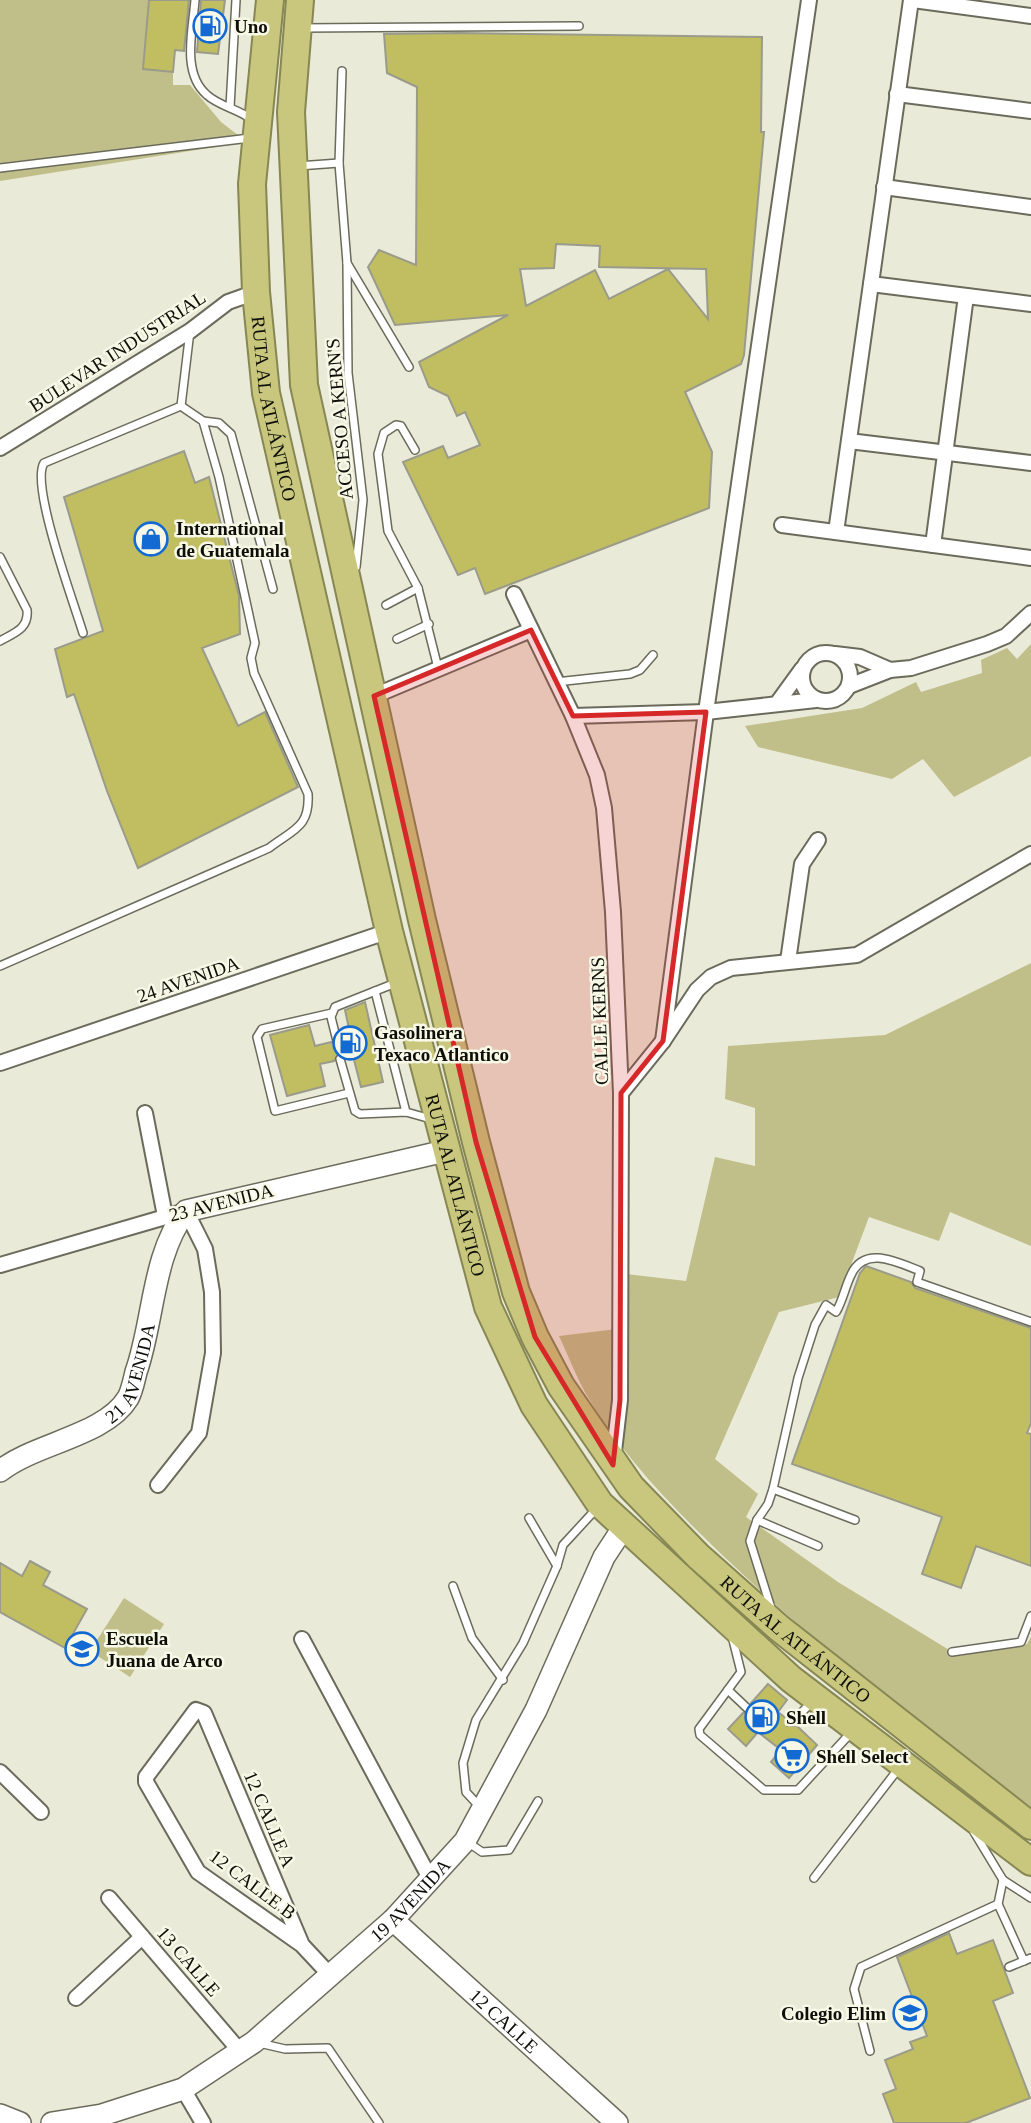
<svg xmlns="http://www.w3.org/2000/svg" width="1031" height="2123" font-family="'Times New Roman',serif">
	<rect width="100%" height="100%" fill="#eaead9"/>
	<g fill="#c0bf8a">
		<polygon points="0,0 149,0 143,69 173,72 173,85 190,85 221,122 247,142 0,181"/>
		<polygon points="1031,644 1031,756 954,797 923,759 892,779 758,747 745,726 862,708 916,682 921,692 982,673 981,660 1007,648 1017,659"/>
		<path d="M1031 963V1246L950 1212 939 1241 869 1217 839 1297 779 1312 715 1459 758 1494 746 1517 838 1582 959 1656 1027 1644 1031 1637V1807C931 1737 839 1664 750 1581 690 1525 628 1466 586 1394 576 1376 568 1355 559 1336L625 1328 626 1274 686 1281 715 1157 755 1166V1108L725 1099 728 1046 885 1035Z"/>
		<polygon points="124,1598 164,1624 130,1677 90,1651"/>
	</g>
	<g fill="#c0be61" stroke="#9b9b8b" stroke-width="2" fill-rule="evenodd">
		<polygon points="149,0 189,0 184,51 175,50 173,72 143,69"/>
		<polygon points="201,0 225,0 218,54 197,52"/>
		<path d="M459 33 762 37 761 132H764L744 355 741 364 685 392 712 452 709 508 485 594 475 568 458 575 403 462 443 446 448 458 480 445 465 412 457 416 448 396 429 387 419 362 508 315 395 325 368 267 379 250 416 265 417 87 387 73 384 34ZM556 244 600 246 599 267 706 269 708 319 668 269 609 299 595 270 526 306 520 269 554 268Z"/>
		<polygon points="184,451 195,483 209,477 239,596 240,634 202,648 238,726 265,712 298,787 138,868 107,791 74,694 67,697 55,649 103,631 64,497"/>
		<polygon points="365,1002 383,1082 361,1087 353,1056 346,1057 339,1053 334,1061 320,1064 325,1086 287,1096 270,1035 309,1025 315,1046 331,1042 339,1047 343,1040 351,1038 345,1010"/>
		<polygon points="866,1266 911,1282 915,1288 1031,1328 1031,1423 1027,1433 1031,1434 1031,1566 976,1546 961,1588 922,1574 942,1517 792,1464 860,1273"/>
		<polygon points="30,1561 50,1572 43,1585 87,1609 65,1648 0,1612 0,1563 22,1576"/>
		<polygon points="768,1684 787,1700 778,1712 787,1719 787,1726 797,1726 817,1745 789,1778 771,1762 781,1750 758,1732 746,1746 728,1729 743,1713 752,1712 751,1703"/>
		<polygon points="949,1933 957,1954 993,1940 1013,1993 993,2001 1030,2098 966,2123 894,2123 883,2094 896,2089 885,2060 913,2049 910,2042 927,2036 897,1957"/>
	</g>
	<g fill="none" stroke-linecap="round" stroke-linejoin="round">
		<defs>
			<g id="lane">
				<path d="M195 0C193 29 181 73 207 95 219 106 238 109 251 119"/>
				<polyline points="302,28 579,26"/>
				<polyline points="342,71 339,163 347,263 409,367"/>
				<polyline points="230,107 236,0"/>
				<polyline points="298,166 339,163"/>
				<polyline points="0,168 250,138"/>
				<polyline points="347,263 348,373 363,500 356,567"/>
				<polyline points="203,421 219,423 231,434 273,589"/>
				<polyline points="415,450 401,426 396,425 384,433 378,454 388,531 418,588 438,668"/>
				<path d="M0 557 27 610C29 629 14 633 0 641"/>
				<polyline points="386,605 418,588"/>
				<path d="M83 633C74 603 30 485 44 463L181 406 190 331"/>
				<polyline points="397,639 429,624"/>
				<polyline points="556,682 630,674 640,670 653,655"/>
				<path d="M0 966 269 848C294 829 310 827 308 794L254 673 251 658 255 643 219 477 203 421 181 406"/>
				<polyline points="375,991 406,1112"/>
				<polyline points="332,1013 262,1029 257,1037 275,1111 349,1093"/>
				<polyline points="337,1041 331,1017 335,1007 398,982"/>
				<polyline points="340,1059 355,1111 360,1114 406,1112 431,1119"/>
				<polyline points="773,1489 855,1520"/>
				<polyline points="529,1518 557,1566"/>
				<polyline points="757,1520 818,1546"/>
				<polyline points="453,1586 472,1638 503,1680"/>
				<path d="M771 1608 750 1541 757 1520 768 1504 773 1489 798 1378 815 1325 826 1305 836 1312C843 1300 845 1287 851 1275 864 1245 897 1262 920 1271L917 1282 1031 1322"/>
				<polyline points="732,1636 741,1672 699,1729 700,1735 764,1790 798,1790 847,1737 852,1735"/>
				<polyline points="952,1652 1021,1642 1031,1616"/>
				<polyline points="728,1690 747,1708"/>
				<polyline points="792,1722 809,1705 815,1704"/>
				<polyline points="479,1806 466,1792 463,1763 476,1720 523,1643 557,1566 563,1545 598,1507"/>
				<polyline points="974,1832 1003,1880 1031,1898"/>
				<polyline points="466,1841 482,1852 509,1850 538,1801"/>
				<polyline points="814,1878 899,1768"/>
				<polyline points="998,1904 1024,1961"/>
				<polyline points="1009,1967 1031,1958"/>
				<polyline points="259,2043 285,2049 328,2048 379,2123"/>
				<polyline points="870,2051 854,1989 861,1967 998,1904 1003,1880"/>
			</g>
			<g id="street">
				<polyline points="913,0 1031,16"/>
				<polyline points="897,94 1031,111"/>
				<polyline points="884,187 1031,207"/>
				<polyline points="871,284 1031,304"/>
				<polyline points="849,441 1031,463"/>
				<polyline points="0,448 190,331 228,302 256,292"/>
				<polyline points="782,525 1031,558"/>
				<polyline points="836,532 911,0"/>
				<polyline points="933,545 966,296"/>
				<polyline points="514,594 573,716 597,775 604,808 613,912 621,1093 620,1400 613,1460"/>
				<circle cx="826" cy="677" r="24"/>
				<polyline points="835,654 860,657 890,670"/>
				<polyline points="849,686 890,670 911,668 987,644 1006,636 1031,613"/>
				<polyline points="374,696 531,630"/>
				<polyline points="778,702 802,669"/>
				<polyline points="573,716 706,712 816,700"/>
				<polyline points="788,961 802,864 818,840"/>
				<polyline points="663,1041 706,712 809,0"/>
				<polyline points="0,1063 389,931"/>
				<polyline points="621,1093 663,1041 697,990 711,977 731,968 857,955 1031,854"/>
				<polyline points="145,1113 165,1216"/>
				<polyline points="0,1265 186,1211 205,1249 212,1292 213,1353 199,1433 158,1485"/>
				<polyline points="302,1639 431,1880"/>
				<polyline points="0,1772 41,1812"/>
				<polyline points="109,1898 239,2050"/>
				<polyline points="302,1945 204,1713 196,1710 146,1777 146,1782 198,1872 302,1945 330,1975"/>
				<polyline points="76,1998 142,1937"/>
				<polyline points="183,2089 203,2123"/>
			</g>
			<g id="secondary">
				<path id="s1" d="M0 1471C35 1443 105 1436 128 1398 132 1391 134 1380 136 1372 154 1321 152 1255 186 1211L445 1151"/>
				<path id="s2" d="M393 1920 617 2123"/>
				<polyline points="0,2115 20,2123"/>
				<path id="s3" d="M52 2123 102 2115 183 2089 254 2042 393 1920 465 1841 536 1710 604 1557 623 1528"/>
			</g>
			<g id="highway">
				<path id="s4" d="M270 0 252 184 256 292 266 393 389 931 488 1307 534 1405 600 1504 791 1679 1031 1862"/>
				<path id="s5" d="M300 0 291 112 304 385 422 920 476 1142 516 1292 535 1337 561 1386 631 1487 698 1556 779 1628 1031 1826"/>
			</g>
		</defs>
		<use href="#lane" stroke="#6b6b5c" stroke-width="10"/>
		<use href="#street" stroke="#6b6b5c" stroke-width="18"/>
		<use href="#secondary" stroke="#6b6b5c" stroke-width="24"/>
		<use href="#highway" stroke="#878754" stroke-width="30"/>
		<use href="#lane" stroke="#fff" stroke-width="7"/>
		<use href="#street" stroke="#fff" stroke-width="14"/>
		<use href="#secondary" stroke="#fff" stroke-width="21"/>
		<use href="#highway" stroke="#c8c77d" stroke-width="26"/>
	</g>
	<path fill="#d62828" fill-opacity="0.2" stroke="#d62828" stroke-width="5" stroke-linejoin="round" d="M531 630 573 716 706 712 663 1041 621 1093 620 1400 613 1465 535 1337 476 1142 374 696Z"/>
	<defs>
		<symbol id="fuel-ring" viewBox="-11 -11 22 22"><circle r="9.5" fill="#f8f8e7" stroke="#146ad3" stroke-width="1.5"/><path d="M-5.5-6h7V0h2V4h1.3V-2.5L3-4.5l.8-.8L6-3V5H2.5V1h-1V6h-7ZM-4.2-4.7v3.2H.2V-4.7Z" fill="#146ad3"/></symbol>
		<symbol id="shop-ring" viewBox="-11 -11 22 22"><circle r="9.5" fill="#f8f8e7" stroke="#146ad3" stroke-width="1.5"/><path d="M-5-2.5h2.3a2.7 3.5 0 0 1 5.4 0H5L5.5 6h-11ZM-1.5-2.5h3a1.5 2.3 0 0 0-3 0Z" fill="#146ad3"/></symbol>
		<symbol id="school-ring" viewBox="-11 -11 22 22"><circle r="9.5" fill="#f8f8e7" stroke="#146ad3" stroke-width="1.5"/><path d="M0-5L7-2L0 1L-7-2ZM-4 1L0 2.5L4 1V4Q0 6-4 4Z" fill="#146ad3"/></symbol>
		<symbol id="supermarket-ring" viewBox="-11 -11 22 22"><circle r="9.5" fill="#f8f8e7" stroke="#146ad3" stroke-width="1.5"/><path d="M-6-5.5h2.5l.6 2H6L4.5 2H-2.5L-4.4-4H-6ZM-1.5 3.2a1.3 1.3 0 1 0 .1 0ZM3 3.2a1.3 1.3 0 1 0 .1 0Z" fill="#146ad3"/></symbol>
	</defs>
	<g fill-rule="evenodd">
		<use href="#fuel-ring" x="191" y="7" width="38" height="38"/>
		<use href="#shop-ring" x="132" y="520" width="38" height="38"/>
		<use href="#fuel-ring" x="331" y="1024" width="38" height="38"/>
		<use href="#school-ring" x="63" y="1630" width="38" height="38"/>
		<use href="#fuel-ring" x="743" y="1698" width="38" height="38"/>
		<use href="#supermarket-ring" x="773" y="1737" width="38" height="38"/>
		<use href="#school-ring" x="891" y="1994" width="38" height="38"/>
	</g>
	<g text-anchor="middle" stroke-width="5" stroke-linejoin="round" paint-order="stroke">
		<g font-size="19" font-weight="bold" fill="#0f0f09" stroke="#f8f8e7" text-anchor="start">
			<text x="234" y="33">Uno</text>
			<text x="176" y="535">International<tspan x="176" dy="22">de Guatemala</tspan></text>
			<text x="374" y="1039">Gasolinera<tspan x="374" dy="22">Texaco Atlantico</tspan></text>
			<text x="106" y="1645">Escuela<tspan x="106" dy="22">Juana de Arco</tspan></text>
			<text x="786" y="1724">Shell</text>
			<text x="816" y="1763">Shell Select</text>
			<text x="886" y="2020" text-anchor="end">Colegio Elim</text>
		</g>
		<g font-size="19" fill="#0f0f09" stroke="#f8f8e7">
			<text transform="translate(117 351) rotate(-33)" y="7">BULEVAR INDUSTRIAL</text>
			<text dy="7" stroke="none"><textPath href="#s4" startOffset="411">RUTA AL ATLÁNTICO</textPath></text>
			<text transform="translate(339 419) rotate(-95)" y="7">ACCESO A KERN'S</text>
			<text transform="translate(188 979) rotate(-19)" y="7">24 AVENIDA</text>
			<text transform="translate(599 1021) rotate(-92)" y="7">CALLE KERNS</text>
			<text dy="7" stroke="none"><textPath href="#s4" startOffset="1209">RUTA AL ATLÁNTICO</textPath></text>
			<text transform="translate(221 1202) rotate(-14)" y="7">23 AVENIDA</text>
			<text dy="7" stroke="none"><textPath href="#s1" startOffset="173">21 AVENIDA</textPath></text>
			<text dy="7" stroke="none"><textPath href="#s5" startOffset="1769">RUTA AL ATLÁNTICO</textPath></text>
			<text transform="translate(270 1819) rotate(67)" y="7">12 CALLE A</text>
			<text transform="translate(253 1884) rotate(37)" y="7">12 CALLE B</text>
			<text dy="7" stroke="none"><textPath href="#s3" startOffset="432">19 AVENIDA</textPath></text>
			<text transform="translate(189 1961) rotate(49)" y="7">13 CALLE</text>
			<text dy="7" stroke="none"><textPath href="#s2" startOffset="150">12 CALLE</textPath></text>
		</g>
	</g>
</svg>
